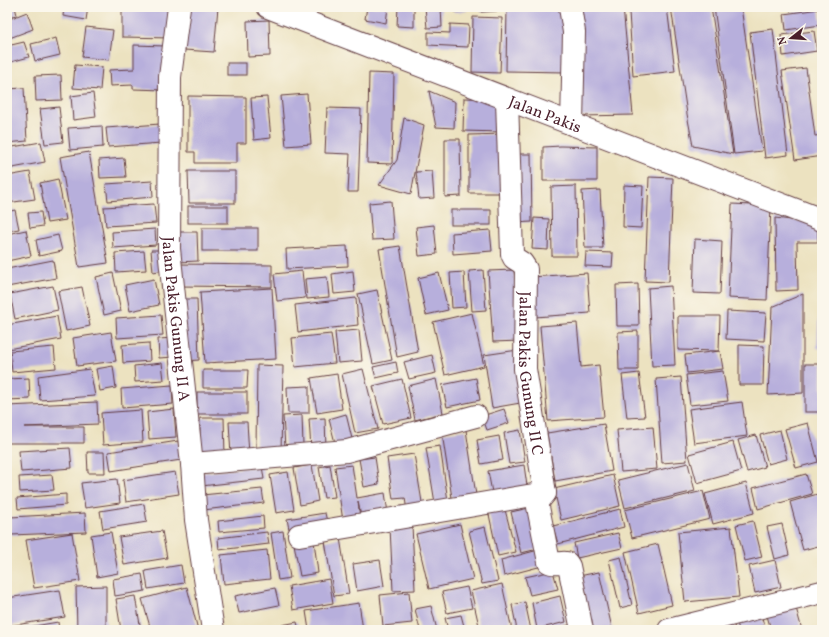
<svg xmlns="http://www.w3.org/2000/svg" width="829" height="637" font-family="Vollkorn,serif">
	<rect width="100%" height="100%" fill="#fbf7ec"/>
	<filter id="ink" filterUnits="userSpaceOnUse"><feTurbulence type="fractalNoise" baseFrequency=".025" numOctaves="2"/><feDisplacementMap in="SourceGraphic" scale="8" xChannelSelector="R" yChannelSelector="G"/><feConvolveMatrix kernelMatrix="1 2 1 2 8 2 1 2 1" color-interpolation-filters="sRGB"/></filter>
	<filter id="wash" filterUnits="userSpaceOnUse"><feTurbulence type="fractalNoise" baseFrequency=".012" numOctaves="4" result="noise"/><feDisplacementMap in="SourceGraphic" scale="16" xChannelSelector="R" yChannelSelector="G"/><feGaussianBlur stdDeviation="0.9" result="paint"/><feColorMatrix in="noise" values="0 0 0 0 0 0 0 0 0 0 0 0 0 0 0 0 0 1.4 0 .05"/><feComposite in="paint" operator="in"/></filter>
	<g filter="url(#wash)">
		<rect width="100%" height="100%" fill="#ece2c0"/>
		<g id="blocks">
			<g fill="#b7afdc">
				<polygon points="7,7 15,7 17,15 7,17"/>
				<polygon points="64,7 88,7 86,20 63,16"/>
				<polygon points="122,7 171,7 171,38 122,37"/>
				<polygon points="187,7 218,7 214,52 184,50"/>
				<polygon points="367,7 388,7 386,23 365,19"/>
				<polygon points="398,7 414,7 414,27 397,26"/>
				<polygon points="425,7 441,7 442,27 427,28"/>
				<polygon points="453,7 466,7 467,11 454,12"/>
				<polygon points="481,7 497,7 497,11 481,12"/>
				<polygon points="507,7 566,7 566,72 506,71"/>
				<polygon points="578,7 623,7 633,115 581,116"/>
				<polygon points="653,7 667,7 675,71 633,76 629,12 643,8"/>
				<polygon points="671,7 711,7 733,154 693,146 687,114"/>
				<polygon points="714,7 741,7 762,151 734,154"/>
				<polygon points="819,9 821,25 786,30 784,14"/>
				<polygon points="27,12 33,29 7,39 7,20"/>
				<polygon points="473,17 502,18 500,73 472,72"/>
				<polygon points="269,20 270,56 248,57 247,21"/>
				<polygon points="450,24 469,25 468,47 428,45 428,32 450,33"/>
				<polygon points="86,27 113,30 109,60 82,57"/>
				<polygon points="773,29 788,155 765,158 750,32"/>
				<polygon points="814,31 817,51 783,56 781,35"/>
				<polygon points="56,38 60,55 35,61 31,44"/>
				<polygon points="24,42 29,57 7,63 7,46"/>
				<polygon points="134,45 165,46 164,90 133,89 133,85 110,86 109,70 134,69"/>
				<rect x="227" y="63" width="19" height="12"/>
				<polygon points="75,65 102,67 100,90 73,88"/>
				<polygon points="806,68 815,136 822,135 822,156 795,160 782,71"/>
				<polygon points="369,73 394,74 392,164 367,163"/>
				<polygon points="61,75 62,100 36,101 35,76"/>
				<polygon points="24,88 27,141 7,143 7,89"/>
				<polygon points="429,91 455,102 454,128 436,127"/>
				<polygon points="93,93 96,117 73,120 71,96"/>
				<polygon points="307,94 311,144 286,146 281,96"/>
				<polygon points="188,96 246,97 246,143 237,143 237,163 195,163 195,152 188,152"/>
				<polygon points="267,97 271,138 254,140 251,98"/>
				<polygon points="464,98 501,99 501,132 463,131"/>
				<polygon points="59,107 63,142 45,144 40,109"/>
				<polygon points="327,108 361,109 358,192 348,192 350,154 325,153"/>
				<polygon points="404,118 424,125 411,194 379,185 397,160"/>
				<polygon points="160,124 161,143 108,147 106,128"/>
				<polygon points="102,126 103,147 70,150 68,128"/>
				<polygon points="504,134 504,193 469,193 469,135"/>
				<polygon points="445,139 460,139 461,196 445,197"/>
				<polygon points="41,142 45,162 7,169 7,148"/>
				<polygon points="561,146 597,147 597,181 543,181 543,147"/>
				<polygon points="89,152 108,263 79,267 60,157"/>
				<polygon points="512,154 531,154 532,222 512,223"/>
				<polygon points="124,158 126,177 100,178 99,160"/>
				<polygon points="188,171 235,171 235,203 189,203"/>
				<polygon points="432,171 434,198 419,199 416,172"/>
				<polygon points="30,172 35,199 7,203 7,176"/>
				<polygon points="649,177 673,178 669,282 645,281"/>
				<polygon points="58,179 66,220 47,223 40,183"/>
				<polygon points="152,181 153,197 108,201 106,184"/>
				<polygon points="624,185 643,186 641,228 623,227"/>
				<polygon points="576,186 577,256 552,256 551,187"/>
				<polygon points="600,190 603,248 585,248 582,191"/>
				<polygon points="391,201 394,239 372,240 369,203"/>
				<polygon points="154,204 156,223 106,226 104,207"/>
				<polygon points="732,204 771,206 767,300 728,298"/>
				<rect x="188" y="206" width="40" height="17"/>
				<polygon points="15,210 19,229 7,231 7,212"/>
				<rect x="451" y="210" width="40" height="15"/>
				<polygon points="41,212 43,226 30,228 28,213"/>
				<polygon points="534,218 549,219 548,250 532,249"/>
				<polygon points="775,218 817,223 818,242 797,242 798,290 776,291"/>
				<polygon points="434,225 437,254 419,256 416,227"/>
				<rect x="202" y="228" width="56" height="23"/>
				<polygon points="155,229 156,245 113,248 112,232"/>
				<polygon points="26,230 31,256 7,261 7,234"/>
				<polygon points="490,230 492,251 453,254 452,233"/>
				<polygon points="178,232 197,232 198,261 178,262"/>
				<polygon points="58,235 62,251 39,256 36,240"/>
				<polygon points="695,239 722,241 720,294 693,293"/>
				<polygon points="347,246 348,266 287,269 286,249"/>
				<polygon points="400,246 418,352 397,357 379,249"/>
				<polygon points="151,250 163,250 165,270 153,272"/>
				<polygon points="144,251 146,270 116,272 115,253"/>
				<polygon points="586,252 613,253 612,267 585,266"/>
				<polygon points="53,260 56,278 7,287 7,269"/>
				<polygon points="177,264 272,265 272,287 177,286"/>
				<polygon points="483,270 486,310 472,311 469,271"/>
				<polygon points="514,270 520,341 493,342 488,271"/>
				<polygon points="302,271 305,298 277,301 274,274"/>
				<polygon points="353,271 355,292 334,294 332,274"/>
				<polygon points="464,272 466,307 452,308 450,273"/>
				<polygon points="113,273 121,311 104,315 96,277"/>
				<polygon points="439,273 448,310 426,315 418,278"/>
				<polygon points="587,273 590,313 535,317 532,277"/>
				<polygon points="327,277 329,297 307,299 305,279"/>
				<polygon points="154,279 159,305 130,311 125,285"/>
				<polygon points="820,283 822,284 822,349 817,348"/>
				<polygon points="638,284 639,326 617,326 616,285"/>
				<polygon points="53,286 58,310 15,319 10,294"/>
				<polygon points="671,286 675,365 652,366 648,288"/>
				<polygon points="82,287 90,326 66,331 58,291"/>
				<polygon points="272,288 276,359 205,363 200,292"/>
				<polygon points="377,290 392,360 373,364 358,294"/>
				<polygon points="803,294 803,393 768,395 772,307"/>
				<polygon points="356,298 358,325 298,332 295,305"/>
				<polygon points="182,299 197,299 199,360 184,361"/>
				<polygon points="727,311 766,313 764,341 726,339"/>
				<polygon points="472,313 484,366 445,375 433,322"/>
				<polygon points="161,315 163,335 117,338 116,318"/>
				<polygon points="57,316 61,339 8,349 7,325"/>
				<polygon points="678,316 720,316 719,351 678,350"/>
				<polygon points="577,323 581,367 599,365 604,417 548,421 540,326"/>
				<polygon points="359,330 362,361 338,363 335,332"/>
				<polygon points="638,331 638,370 619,370 618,332"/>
				<polygon points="111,332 116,361 77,366 73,338"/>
				<polygon points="331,334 335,363 295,367 292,338"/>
				<polygon points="174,338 175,357 159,358 158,339"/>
				<polygon points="149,343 150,361 123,363 122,345"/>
				<polygon points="739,345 764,346 763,385 739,385"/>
				<polygon points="54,347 56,368 12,372 10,351"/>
				<polygon points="518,350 526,402 492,408 484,355"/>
				<polygon points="720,351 723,369 687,373 685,355"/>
				<polygon points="432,355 436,373 409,379 404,362"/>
				<polygon points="396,362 398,373 376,378 373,367"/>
				<polygon points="162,363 164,380 135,382 134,366"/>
				<rect x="805" y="364" width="17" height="48"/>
				<polygon points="257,365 283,366 281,451 256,450"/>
				<polygon points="113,366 116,388 100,391 96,369"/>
				<polygon points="90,369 95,396 40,400 38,376"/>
				<polygon points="363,369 378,429 355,433 342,374"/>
				<polygon points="203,370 248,370 247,388 203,388"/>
				<polygon points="723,371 728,401 690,405 686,375"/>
				<polygon points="639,373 645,417 627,418 622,375"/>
				<polygon points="337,374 342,409 317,413 311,378"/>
				<polygon points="681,377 687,461 662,463 656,379"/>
				<polygon points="29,378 30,399 7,400 7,379"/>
				<polygon points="476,378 480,400 447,407 442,385"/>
				<polygon points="402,379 411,418 383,424 373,386"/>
				<polygon points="436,379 443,413 415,420 408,386"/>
				<polygon points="172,385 173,404 122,408 121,389"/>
				<polygon points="309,386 309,413 288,413 287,387"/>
				<rect x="197" y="392" width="50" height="22"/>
				<polygon points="97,402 98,424 24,427 84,427 84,443 8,443 7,406"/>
				<polygon points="742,402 747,436 694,443 689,409"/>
				<polygon points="174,409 176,437 149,439 147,412"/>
				<polygon points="504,409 509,423 487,430 482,416"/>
				<polygon points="141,410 143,442 103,445 101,413"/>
				<polygon points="346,414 353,443 336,447 329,419"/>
				<polygon points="302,415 303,446 285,447 283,416"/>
				<polygon points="200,418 224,418 225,456 200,456"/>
				<polygon points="325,418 326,449 311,449 309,419"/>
				<polygon points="229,422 247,422 249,455 231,456"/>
				<polygon points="808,423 818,462 796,468 785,429"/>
				<polygon points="604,424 612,471 555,481 547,433"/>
				<polygon points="653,427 657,469 621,472 617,430"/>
				<polygon points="466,430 476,495 452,498 442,433"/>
				<polygon points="520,430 525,462 509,464 504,433"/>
				<polygon points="780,430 787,459 768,464 760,435"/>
				<polygon points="756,435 765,467 747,472 738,440"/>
				<polygon points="499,436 503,460 481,464 477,440"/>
				<polygon points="178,441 181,460 111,471 108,452"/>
				<polygon points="733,442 741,471 697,483 689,454"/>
				<polygon points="440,446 448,501 435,503 426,448"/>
				<polygon points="70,448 72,468 21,472 19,451"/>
				<polygon points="87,452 104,452 105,473 88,473"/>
				<polygon points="414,454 423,508 407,511 405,498 393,499 387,458"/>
				<polygon points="375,457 379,484 364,487 359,459"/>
				<polygon points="688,463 695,491 625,508 618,480"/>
				<polygon points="312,465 318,501 300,505 294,468"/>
				<polygon points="330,465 335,497 324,498 319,467"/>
				<polygon points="352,465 357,498 385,493 388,513 361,517 358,501 360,518 343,521 335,467"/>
				<polygon points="524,465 528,493 493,498 488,471"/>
				<polygon points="262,466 264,479 201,486 200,473"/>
				<polygon points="175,472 179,494 126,502 123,480"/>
				<polygon points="288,472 294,510 276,513 270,475"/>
				<polygon points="806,474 812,494 758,509 753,488"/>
				<polygon points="52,475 54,490 20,492 19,477"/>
				<polygon points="613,475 620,506 561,520 554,489"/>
				<polygon points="117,479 120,503 85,508 81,483"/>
				<polygon points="746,483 754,513 713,524 705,494"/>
				<polygon points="262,489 264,503 203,510 202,495"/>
				<polygon points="703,491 710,519 632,538 625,510"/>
				<polygon points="821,493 822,545 803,550 790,502"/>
				<polygon points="66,494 66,505 18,509 17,498"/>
				<polygon points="144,504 147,522 103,529 100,511"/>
				<polygon points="504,506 516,552 498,556 488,510"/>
				<polygon points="529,508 538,549 521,553 511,512"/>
				<polygon points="620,509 624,527 558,544 553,526"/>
				<polygon points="85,513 86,532 11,535 10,517"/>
				<polygon points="325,513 327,522 289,529 287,519"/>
				<polygon points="263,516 264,528 219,532 218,521"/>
				<polygon points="753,521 762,557 745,561 736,525"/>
				<polygon points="460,524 473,579 429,589 416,534"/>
				<polygon points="782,524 789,555 775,559 767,527"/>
				<polygon points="412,525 415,590 393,591 390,527"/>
				<polygon points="485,527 498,581 482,584 469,531"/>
				<polygon points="731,527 739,597 685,602 678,532"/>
				<polygon points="162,531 167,558 124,565 119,537"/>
				<polygon points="283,531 290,578 278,580 271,533"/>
				<polygon points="111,532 118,573 97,577 91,535"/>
				<polygon points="267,532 269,544 219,550 218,538"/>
				<polygon points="72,533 80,581 34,588 26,540"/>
				<polygon points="618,533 622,548 577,558 574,543"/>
				<polygon points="340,538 349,594 334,596 325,541"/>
				<polygon points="314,541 318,573 300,576 294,544"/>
				<polygon points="658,544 672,605 639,613 625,552"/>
				<polygon points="542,549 546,565 504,576 501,560"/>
				<polygon points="267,550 270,579 224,584 221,555"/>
				<polygon points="621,557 632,605 620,608 609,560"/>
				<polygon points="380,560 384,586 357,591 353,564"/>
				<polygon points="775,560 781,587 755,593 749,566"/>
				<polygon points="181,565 184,583 148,589 145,571"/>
				<polygon points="553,571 558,589 530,595 525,577"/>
				<polygon points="599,572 612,628 605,630 592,630 579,576"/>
				<polygon points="142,574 145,591 115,596 113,579"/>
				<polygon points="329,579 333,603 293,610 289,586"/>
				<polygon points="502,584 512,630 480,630 471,591"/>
				<polygon points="106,586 106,630 77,630 76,587"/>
				<polygon points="187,587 198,630 151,630 142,599"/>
				<polygon points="467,587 472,608 447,613 442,592"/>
				<polygon points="275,588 279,605 239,613 235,596"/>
				<polygon points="60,590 65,617 9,626 7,612 7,598"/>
				<polygon points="409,592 412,623 383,626 380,595"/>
				<polygon points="135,596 141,630 121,630 116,599"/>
				<polygon points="560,596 566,622 537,629 532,603"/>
				<polygon points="525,602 531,630 517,630 512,605"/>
				<polygon points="359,603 363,630 309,630 306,611"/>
				<polygon points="795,604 802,630 771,630 766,612"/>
				<polygon points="431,606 437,630 420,630 415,609"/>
				<polygon points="760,609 765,630 739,630 735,615"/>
				<polygon points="461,615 465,630 448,630 445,618"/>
				<polygon points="732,616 735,630 721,630 718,619"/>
				<polygon points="58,622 59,630 17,630 17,629"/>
				<polygon points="297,622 299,630 283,630 282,625"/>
				<polygon points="575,624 577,630 552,630 552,629"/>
			</g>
		</g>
	</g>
	<g filter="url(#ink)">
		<use href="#blocks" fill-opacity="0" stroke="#623c41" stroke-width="1"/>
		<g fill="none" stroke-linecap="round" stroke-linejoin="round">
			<defs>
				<g id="street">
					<path id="s1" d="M179 7 170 77 169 249 192 464 196 520 213 630"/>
					<path id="s2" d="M268 7 822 220"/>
					<polyline points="570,7 574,32 572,124"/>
					<path id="s3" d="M507 100 512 254 514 258 522 263 526 269 525 369 545 493 538 502V507L549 562C554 565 561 562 567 563L569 566 582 630"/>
					<polyline points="192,464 347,451 476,416"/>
					<polyline points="299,535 545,493"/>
					<polyline points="669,630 822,592"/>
				</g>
			</defs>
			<use href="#street" stroke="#623c41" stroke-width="24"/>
			<use href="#street" stroke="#fff" stroke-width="22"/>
		</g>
	</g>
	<g text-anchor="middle" stroke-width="3.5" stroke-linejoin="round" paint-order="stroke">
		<g font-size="16" fill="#4a1f2b" stroke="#fbf7ec">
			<text dy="6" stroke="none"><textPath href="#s2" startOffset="297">Jalan Pakis</textPath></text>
			<text dy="6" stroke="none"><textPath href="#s1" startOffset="313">Jalan Pakis Gunung II A</textPath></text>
			<text dy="6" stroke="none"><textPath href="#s3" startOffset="280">Jalan Pakis Gunung II C</textPath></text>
		</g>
	</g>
	<rect width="829" height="637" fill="none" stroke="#fbf7ec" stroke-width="24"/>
	<g transform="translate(791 38) rotate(253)" stroke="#fbf7ec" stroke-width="3" paint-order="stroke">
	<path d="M0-3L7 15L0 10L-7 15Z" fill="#4a1f2b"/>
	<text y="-6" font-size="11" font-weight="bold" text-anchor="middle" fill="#4a1f2b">N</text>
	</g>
</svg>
